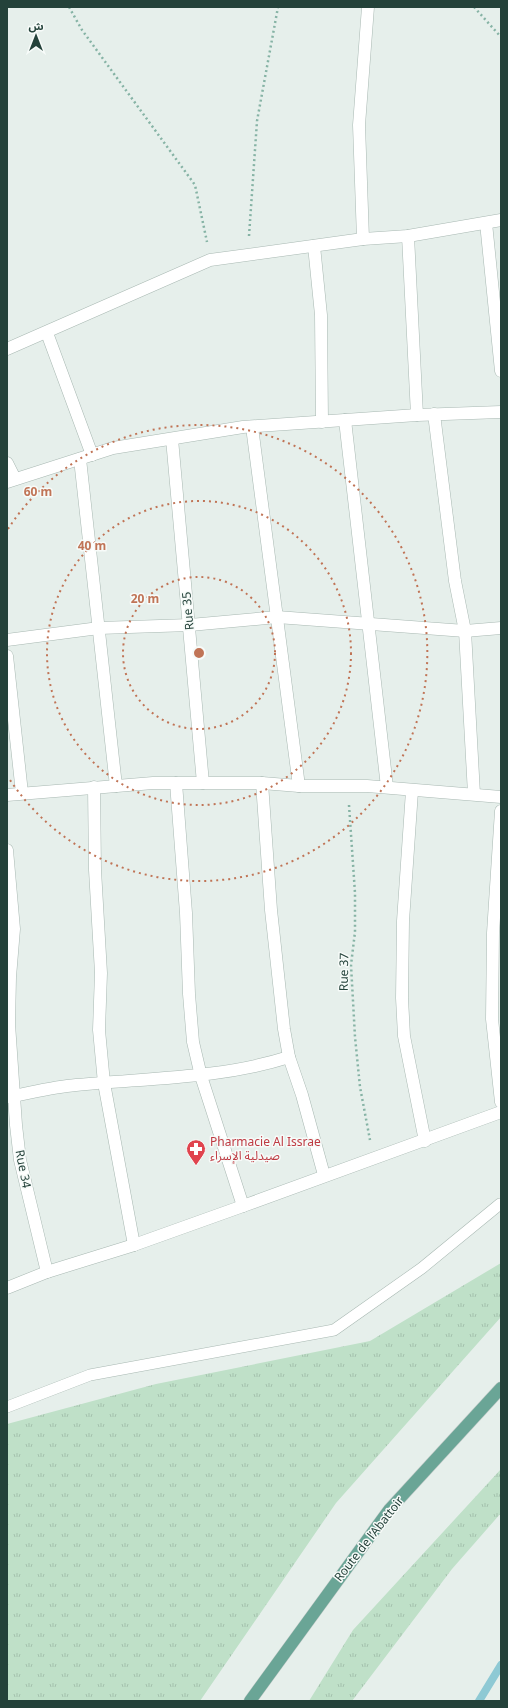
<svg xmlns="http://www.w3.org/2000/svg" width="508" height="1708" font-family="'Noto Sans','Noto Sans Arabic',sans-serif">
	<defs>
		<pattern id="grass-tufts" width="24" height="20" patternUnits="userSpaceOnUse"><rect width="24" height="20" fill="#bfe0c8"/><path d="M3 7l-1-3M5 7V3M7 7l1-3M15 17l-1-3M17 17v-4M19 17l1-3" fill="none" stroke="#a4c1ad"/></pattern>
	</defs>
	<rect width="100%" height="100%" fill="#e6efeb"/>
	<g fill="url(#grass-tufts)">
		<polygon points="501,1263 501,1317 336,1503 200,1701 7,1701 7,1424 156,1384 370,1341"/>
		<polygon points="501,1469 501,1513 452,1569 352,1701 309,1701 353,1630"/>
	</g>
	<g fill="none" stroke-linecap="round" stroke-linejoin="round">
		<polyline stroke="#8ec9d4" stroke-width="8" points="479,1701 501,1665"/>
		<defs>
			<polyline id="lane" points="7,1407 90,1375 334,1330 422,1268 500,1204"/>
			<g id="street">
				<polyline points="486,223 501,371"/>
				<polyline points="408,236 417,415"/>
				<polyline points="363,239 359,125 368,7"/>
				<polyline points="314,246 321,315 322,422"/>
				<polyline points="47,333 92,455"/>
				<polyline points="7,349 210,260 363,239 408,236 501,220"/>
				<polyline points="434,414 455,581 465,631 474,794"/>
				<polyline points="345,420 387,787"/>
				<polyline points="252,427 299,786"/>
				<polyline points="172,439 203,783"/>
				<polyline points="80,459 116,786"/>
				<polyline points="7,463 15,479"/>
				<polyline points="7,482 113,448 243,427 417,415 501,412"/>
				<polyline points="7,640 99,628 190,625 277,617 465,631 501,628"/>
				<polyline points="7,656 22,793"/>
				<polyline points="176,783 186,913 189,994 193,1042 201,1076 243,1206"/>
				<polyline points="262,783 271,910 284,1029 289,1057 302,1095 324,1175"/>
				<polyline points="94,787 95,870 101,973 99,1030 104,1083 134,1245"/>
				<polyline points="412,791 403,921 402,998 404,1036 425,1141"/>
				<polyline points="7,795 153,783 262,783 299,786 367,786 501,797"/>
				<polyline points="501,811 493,933 492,1019 501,1102"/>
				<polyline points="7,850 14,929 10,977 9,1024 16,1125 20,1160 47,1272"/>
				<path d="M7 1097C30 1093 52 1087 76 1085 147 1078 220 1079 289 1057"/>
				<polyline points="7,1288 47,1272 134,1245 243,1206 501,1112"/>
			</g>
			<polyline id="primary" points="250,1701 389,1510 501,1388"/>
		</defs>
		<use href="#lane" stroke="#a8b8b2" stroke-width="12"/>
		<use href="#street" stroke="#a8b8b2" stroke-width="13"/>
		<use href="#primary" stroke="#c2cac8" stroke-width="13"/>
		<g stroke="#86b3a5" stroke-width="2.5" stroke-dasharray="2 3" stroke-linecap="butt">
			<polyline points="69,7 82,30 195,185 207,242"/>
			<polyline points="474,7 501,37"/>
			<polyline points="249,236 257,121 278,7"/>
			<polyline points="349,805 355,893 355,932 351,965 355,1037 360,1087 370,1140"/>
		</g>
		<use href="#lane" stroke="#fff" stroke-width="11"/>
		<use href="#street" stroke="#fff" stroke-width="12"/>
		<use href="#primary" stroke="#6aa596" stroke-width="12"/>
	</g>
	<g fill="none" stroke="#c07456" stroke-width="2" stroke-dasharray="2 4">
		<circle cx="199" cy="653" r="76"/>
		<circle cx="199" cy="653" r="152"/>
		<path d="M8 529A228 228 0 1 1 8 777"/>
	</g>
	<defs>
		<symbol id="pharmacy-pin" viewBox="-11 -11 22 30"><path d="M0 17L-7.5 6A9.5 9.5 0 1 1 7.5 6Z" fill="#e0444e" stroke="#f7fbf9"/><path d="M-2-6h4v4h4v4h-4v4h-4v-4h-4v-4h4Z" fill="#fff"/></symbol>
	</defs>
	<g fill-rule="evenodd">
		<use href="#pharmacy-pin" x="185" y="1138" width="22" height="30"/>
	</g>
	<g text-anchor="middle" stroke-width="3" stroke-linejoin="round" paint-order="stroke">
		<g font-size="12" fill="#24423a" stroke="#f7fbf9">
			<text transform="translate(188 611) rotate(-95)" y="4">Rue 35</text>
			<text transform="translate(344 972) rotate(-89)" y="4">Rue 37</text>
			<text transform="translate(23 1169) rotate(79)" y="4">Rue 34</text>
			<text transform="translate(369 1539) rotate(-52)" y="4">Route de l’Abattoir</text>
		</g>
		<g font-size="12" fill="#be3a42" stroke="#f7fbf9" text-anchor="start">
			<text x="210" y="1146">Pharmacie Al Issrae<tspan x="210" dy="14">صيدلية الإسراء</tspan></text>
		</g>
	</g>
	<circle cx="199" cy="653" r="6" fill="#c07456" stroke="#f7fbf9" stroke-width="2"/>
	<g font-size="12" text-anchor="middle" font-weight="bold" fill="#c07456" stroke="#f7fbf9" stroke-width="3" stroke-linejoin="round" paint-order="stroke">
		<text x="38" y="496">60 m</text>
		<text x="92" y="550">40 m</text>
		<text x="145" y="603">20 m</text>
	</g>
	<rect width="508" height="1708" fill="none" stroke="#24423a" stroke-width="16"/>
	<g transform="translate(36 36)" stroke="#f7fbf9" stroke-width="3" paint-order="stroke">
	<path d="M0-3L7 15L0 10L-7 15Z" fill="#24423a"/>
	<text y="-6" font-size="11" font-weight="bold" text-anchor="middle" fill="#24423a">ش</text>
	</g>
</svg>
